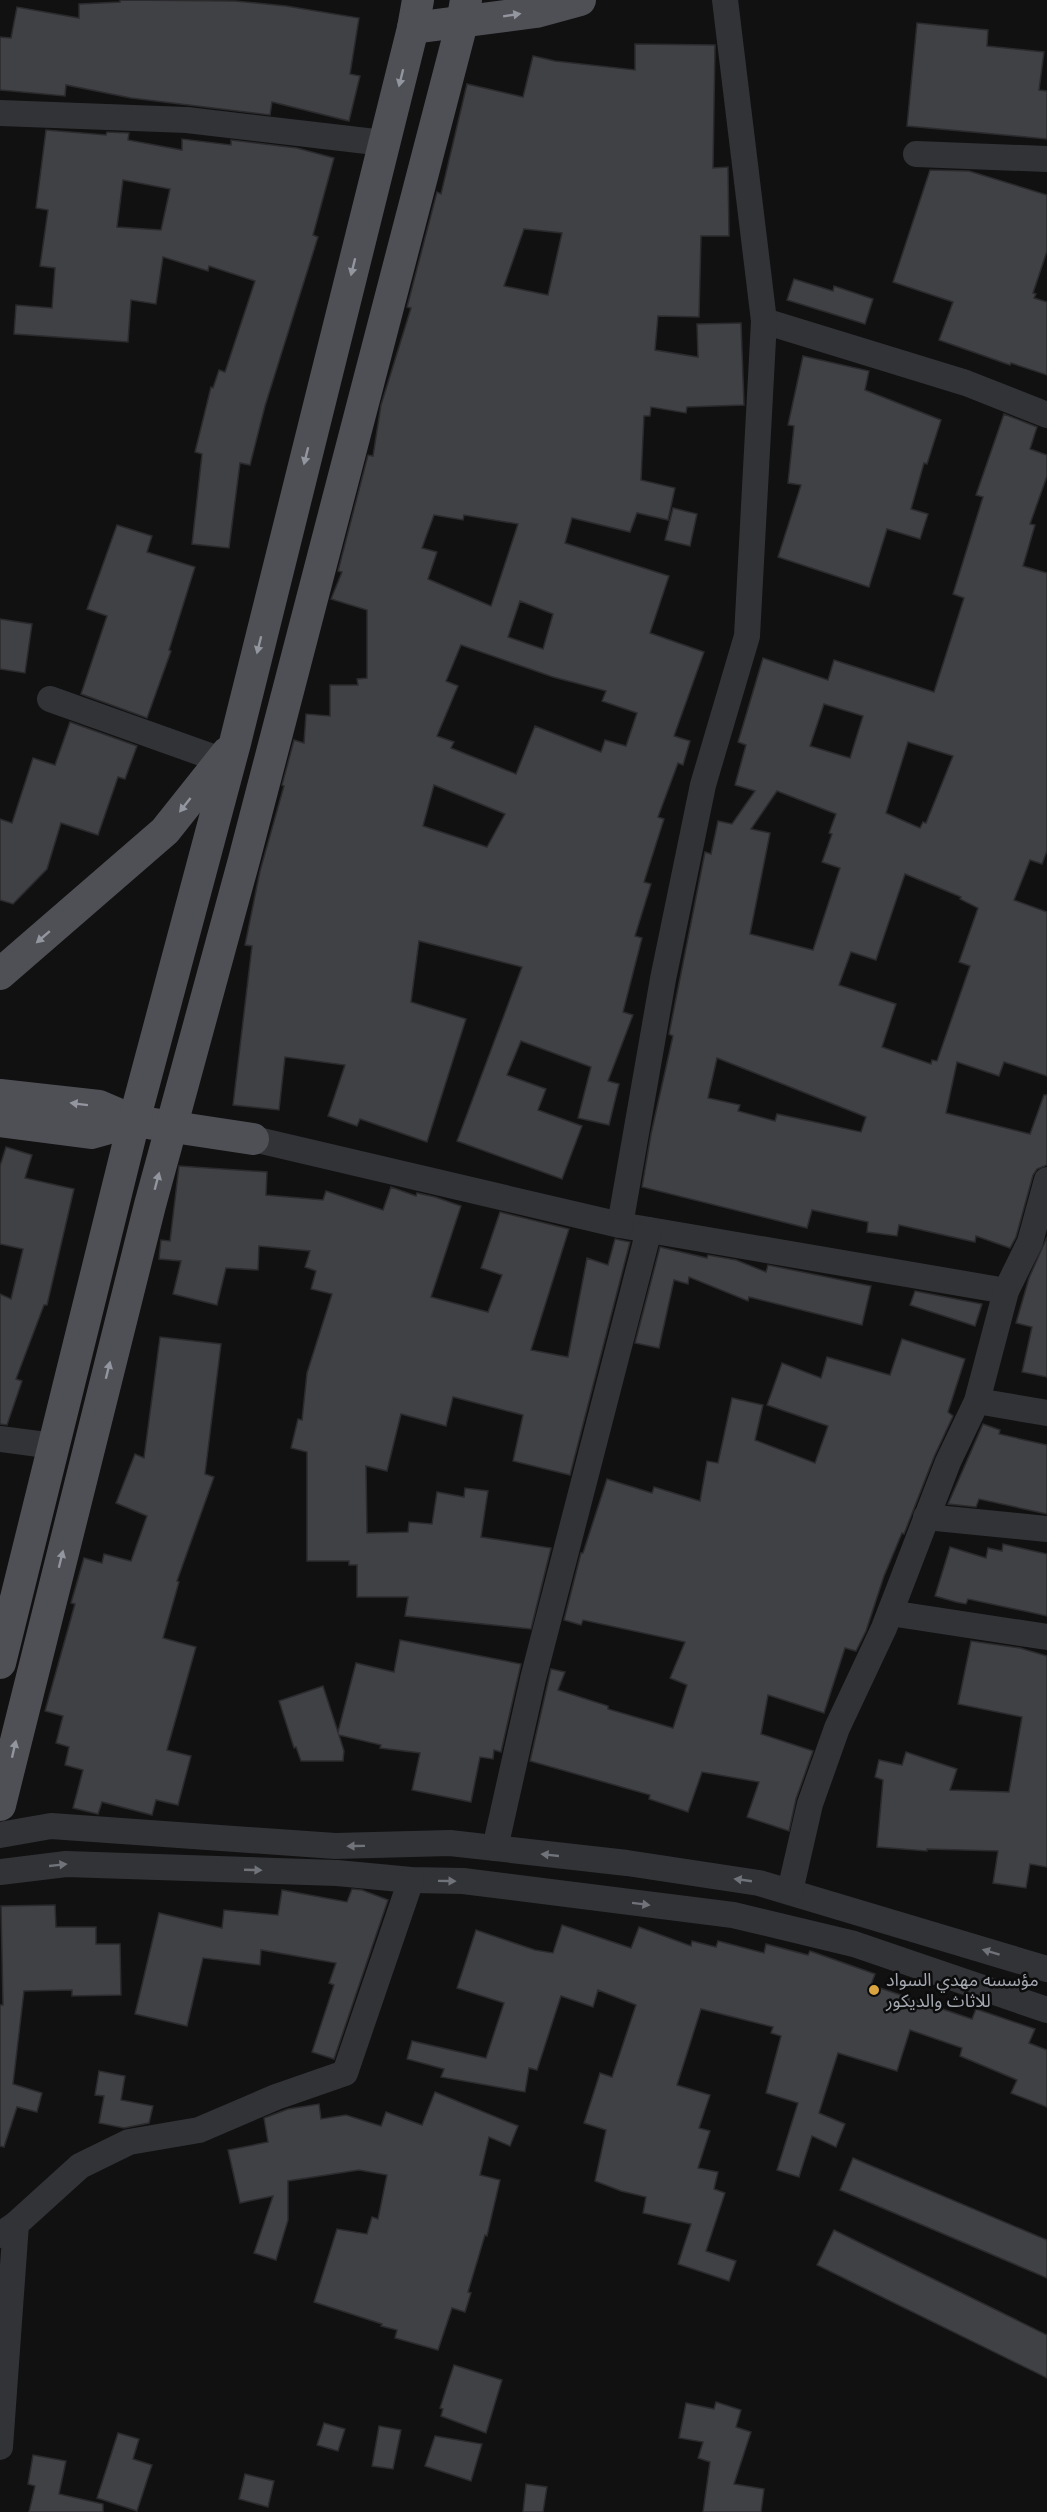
<svg xmlns="http://www.w3.org/2000/svg" width="1047" height="2512" font-family="'Nunito Sans','Noto Sans Arabic',sans-serif">
	<rect width="100%" height="100%" fill="#111112"/>
	<g fill="#404145" stroke="#2b2b2e" stroke-width="1.5" fill-rule="evenodd">
		<polygon points="120,0 235,1 286,6 359,18 350,74 360,76 349,121 272,102 270,115 131,98 66,85 65,96 0,90 0,37 11,38 17,7 79,18 79,4 120,2"/>
		<polygon points="917,23 988,30 987,46 1044,52 1039,90 1047,91 1047,139 907,126"/>
		<path d="M635 44 715 45 713 168 728 167 729 236H701L699 317 658 316 655 350 698 357 697 324 741 323 744 405 687 407 686 413 651 407 650 416H644L641 480 675 488 668 520 637 513 630 532 572 518 565 543 669 576 650 633 704 652 674 736 690 741 683 765 678 763 658 817 664 819 644 882 651 884 635 936 642 938 623 1012 633 1015 608 1081 619 1084 609 1125 578 1118 591 1067 521 1041 507 1075 546 1089 538 1110 582 1126 562 1179 457 1141 522 967 419 941 411 1002 466 1019 427 1142 360 1119 357 1126 328 1116 345 1065 285 1057 279 1110 233 1105 252 946 245 945 260 871 284 786 282 785 294 740 304 743 306 714 330 716V685H358L357 679 367 678V610L331 599 342 572 338 571 368 455 373 456 381 405 411 308 407 307 437 192 441 194 467 84 523 97 533 56 555 61 635 70ZM524 229 562 233 548 295 504 286ZM434 515 463 520 464 515 518 524 491 606 428 579 437 552 422 548ZM520 601 553 614 543 649 508 637ZM461 645 553 677 606 691 602 701 637 713 626 746 605 740 601 752 535 726 516 774 451 748 454 742 437 736 458 686 446 681ZM434 785 505 814 487 847 423 826Z"/>
		<path d="M46 130 106 135 107 132 129 133 128 140 182 150V139L231 145V140L297 148 334 158 313 235 318 237 265 406 250 465 240 463 229 548 192 544 202 454 195 452 211 387 213 388 219 370 225 372 255 281 209 266 208 271 163 257 156 304 131 300 128 342 14 334 16 305 52 308 55 268 40 266 48 210 36 208ZM123 180 170 189 161 230 117 227Z"/>
		<polygon points="930,170 969,171 1047,195 1047,251 1033,293 1036,294 1034,298 1047,302 1047,375 1011,363 1010,365 939,340 953,302 893,282"/>
		<polygon points="794,279 833,291 834,286 873,299 865,324 787,300"/>
		<polygon points="803,356 869,371 865,390 941,420 927,464 924,463 911,509 928,514 920,539 887,529 869,587 778,557 801,485 788,483 794,426 788,425"/>
		<path d="M1004 414 1037 427 1030 449 1047 455V476L1030 524 1035 525 1023 566 1047 573V851L1042 864 1030 860 1014 900 1047 912V1076L1004 1062 999 1076 957 1062 946 1113 1030 1134 1044 1095H1047V1165L1037 1169 1033 1175 1016 1237 1010 1248 976 1236 975 1242 899 1225 897 1236 867 1232 868 1222 812 1210 807 1228 642 1187 651 1134 673 1036 669 1034 705 852 711 854 718 821 732 824 755 791 735 785 746 745 738 742 763 658 828 680 834 660 934 692 964 598 953 594 983 497 976 495ZM824 704 863 716 850 758 810 746ZM908 742 953 756 926 823 923 822 920 828 886 813ZM777 791 836 814 829 833 832 834 822 862 840 868 813 950 750 934 770 833 751 829ZM905 874 961 897 960 899 978 908 959 962 970 966 937 1061 932 1060 931 1064 882 1047 896 1004 839 985 851 952 876 960ZM717 1058 866 1117 861 1132 777 1114 775 1121 738 1111 740 1105 708 1098Z"/>
		<polygon points="673,508 697,514 690,546 665,540"/>
		<polygon points="117,525 152,536 147,552 195,567 169,650 171,651 147,718 81,694 107,616 87,609"/>
		<polygon points="0,619 32,624 25,673 0,669"/>
		<polygon points="70,722 137,746 125,779 118,777 98,835 61,823 47,869 13,904 0,900 0,819 12,823 33,758 55,765"/>
		<polygon points="6,1147 32,1155 25,1178 74,1189 47,1305 44,1305 16,1379 22,1381 7,1425 0,1424 0,1294 11,1299 23,1249 0,1244 0,1166"/>
		<polygon points="179,1166 267,1172 266,1195 323,1200 326,1191 383,1210 391,1187 416,1196 417,1193 435,1197 461,1206 431,1297 488,1312 502,1275 481,1268 500,1212 569,1229 531,1350 568,1357 587,1258 608,1265 615,1239 630,1242 570,1475 513,1461 523,1415 453,1397 446,1426 401,1414 387,1471 366,1466 367,1533 408,1532 409,1522 432,1524 437,1492 464,1497 465,1488 488,1491 481,1537 551,1548 531,1629 405,1616 408,1597 357,1597 357,1565 349,1565 349,1561 307,1561 307,1452 291,1448 298,1419 302,1420 307,1373 332,1294 311,1289 316,1271 305,1267 310,1251 259,1246 258,1270 226,1268 217,1305 173,1294 181,1261 159,1259 161,1240 170,1241"/>
		<polygon points="1047,1237 1047,1377 1022,1372 1032,1327 1016,1323 1029,1278"/>
		<polygon points="660,1247 707,1258 708,1255 736,1260 766,1272 768,1265 871,1286 862,1325 749,1297 748,1301 689,1277 688,1284 674,1280 659,1348 635,1343"/>
		<polygon points="915,1291 982,1304 975,1326 910,1305"/>
		<polygon points="160,1337 221,1344 205,1474 214,1477 177,1581 179,1582 163,1638 196,1647 167,1750 191,1756 178,1805 156,1800 152,1815 102,1802 98,1814 73,1808 83,1770 65,1765 69,1747 56,1743 63,1716 45,1711 75,1604 71,1603 84,1558 102,1563 104,1554 131,1561 147,1516 116,1503 135,1454 144,1458"/>
		<polygon points="902,1339 965,1359 948,1412 953,1416 934,1457 904,1534 902,1533 884,1576 866,1631 856,1651 845,1648 824,1713 768,1695 761,1734 813,1751 796,1799 789,1831 747,1817 759,1782 702,1772 688,1812 649,1799 650,1795 530,1761 551,1669 565,1672 558,1690 608,1706 608,1709 673,1728 687,1685 670,1678 685,1642 583,1620 581,1625 564,1620 581,1553 583,1553 607,1479 652,1493 654,1487 700,1501 707,1461 718,1463 732,1398 763,1405 755,1440 815,1463 828,1426 767,1405 782,1363 821,1378 827,1357 890,1375"/>
		<polygon points="983,1424 1000,1430 999,1434 1047,1445 1047,1514 979,1499 976,1507 948,1504"/>
		<polygon points="1003,1544 1047,1554 1047,1616 968,1599 966,1604 956,1602 935,1596 950,1547 986,1558 988,1548 1002,1551"/>
		<polygon points="400,1640 521,1664 501,1752 494,1750 493,1759 480,1757 471,1802 412,1790 420,1753 380,1748 381,1745 339,1735 344,1751 343,1761 301,1761 296,1747 294,1748 279,1701 323,1686 338,1732 356,1663 394,1672"/>
		<polygon points="971,1641 1020,1648 1047,1656 1047,1867 1030,1864 1026,1888 993,1883 998,1851 927,1849 927,1851 877,1847 883,1780 875,1777 879,1760 902,1765 906,1752 957,1769 950,1790 1009,1792 1022,1717 958,1704"/>
		<polygon points="352,1889 362,1890 388,1900 334,2059 312,2052 334,1985 329,1983 336,1963 261,1950 260,1965 203,1958 187,2026 135,2014 159,1913 222,1928 224,1910 278,1915 282,1890 347,1902"/>
		<polygon points="55,1905 56,1927 96,1927 96,1944 120,1944 121,1995 72,1996 72,1990 24,1991 13,2084 42,2093 37,2112 17,2107 4,2147 0,2146 0,2005 3,2005 1,1906"/>
		<polygon points="562,1925 631,1948 639,1927 691,1946 692,1941 716,1947 718,1941 764,1953 766,1944 808,1955 810,1951 875,1974 871,1985 972,2019 976,2009 1035,2029 1029,2043 1047,2050 1047,2107 1011,2093 1017,2080 960,2056 962,2048 910,2030 897,2071 838,2053 819,2113 845,2124 836,2147 812,2136 799,2177 777,2170 798,2103 766,2093 781,2036 771,2033 773,2027 701,2009 677,2085 710,2095 699,2128 710,2131 698,2168 718,2172 714,2189 725,2193 706,2251 736,2261 729,2281 678,2264 691,2224 643,2213 646,2197 621,2191 595,2181 606,2130 584,2123 600,2073 612,2077 636,2005 598,1990 593,2007 561,1996 537,2070 529,2068 525,2092 441,2077 444,2069 407,2059 412,2041 486,2058 504,2003 457,1988 476,1930 535,1950 553,1953"/>
		<polygon points="99,2071 125,2076 121,2100 153,2106 149,2123 124,2128 99,2123 104,2096 95,2095"/>
		<polygon points="435,2092 518,2126 510,2146 489,2137 480,2175 500,2180 487,2236 485,2235 468,2292 471,2293 465,2312 452,2308 438,2350 395,2338 397,2330 381,2326 382,2324 314,2302 337,2229 367,2234 372,2217 378,2219 387,2175 359,2170 288,2181 288,2220 276,2260 254,2253 273,2196 240,2203 228,2150 268,2142 264,2118 288,2109 319,2104 321,2119 346,2115 381,2126 386,2112 422,2125"/>
		<polygon points="853,2158 1047,2240 1047,2278 840,2190"/>
		<polygon points="834,2230 1047,2335 1047,2378 817,2265"/>
		<polygon points="454,2365 502,2380 486,2433 441,2416 443,2409 440,2408"/>
		<polygon points="716,2402 741,2410 736,2427 751,2432 734,2484 764,2489 761,2512 703,2512 710,2462 698,2458 703,2442 679,2438 686,2403 714,2409"/>
		<polygon points="324,2423 345,2429 338,2451 317,2445"/>
		<polygon points="379,2426 401,2430 393,2469 372,2466"/>
		<polygon points="118,2433 139,2439 133,2459 152,2465 137,2511 97,2498"/>
		<polygon points="435,2436 482,2444 471,2481 425,2466"/>
		<polygon points="33,2455 66,2461 59,2494 103,2504 103,2512 29,2512 35,2486 28,2484"/>
		<polygon points="245,2474 274,2481 268,2507 239,2499"/>
		<polygon points="526,2484 547,2487 543,2512 523,2512"/>
	</g>
	<g fill="none" stroke-linecap="round" stroke-linejoin="round">
		<g stroke="#323337" stroke-width="26">
			<polyline points="0,113 187,120 384,143"/>
			<polyline points="916,154 1047,159"/>
			<polyline points="764,321 966,383 1047,415"/>
			<polyline points="50,699 221,760"/>
			<polyline points="253,1139 620,1225 1006,1291"/>
			<polyline points="620,1225 663,979 703,785 747,636 764,321 725,0"/>
			<polyline points="977,1401 1047,1413"/>
			<polyline points="0,1439 54,1446"/>
			<polyline points="926,1517 1047,1529"/>
			<polyline points="890,1613 1047,1637"/>
			<polyline points="0,1835 51,1826 335,1846 450,1843 627,1863 759,1883 1047,1969"/>
			<polyline points="495,1848 533,1679 649,1230"/>
			<polyline points="0,1872 66,1864 337,1873 411,1880 463,1881 733,1915 854,1944 1047,2010"/>
			<polyline points="790,1891 810,1804 837,1728 884,1628 948,1462 977,1401 1006,1291 1030,1242 1047,1180"/>
			<polyline points="0,2235 16,2224 80,2166 129,2142 199,2130 276,2097 345,2073 411,1880"/>
			<polyline points="0,2447 16,2224"/>
		</g>
		<g stroke="#4f5055" stroke-width="32">
			<polyline points="413,28 536,12 580,0"/>
			<polyline points="0,974 165,831 227,753"/>
			<polyline points="0,1095 99,1106 134,1121 253,1139"/>
			<polyline points="0,1121 91,1133 134,1121"/>
			<polyline points="0,1663 134,1121 235,743 413,28 418,0"/>
			<polyline points="0,1805 150,1205 244,860 462,23 466,0"/>
		</g>
	</g>
	<defs><path id="oneway-solid" d="M-6-.8H1V-3.2L6.5 0L1 3.2V.8H-6Z" transform="scale(1.5)"/></defs>
	<g fill="#93969f">
		<use href="#oneway-solid" transform="translate(512 15) rotate(-9)"/>
		<use href="#oneway-solid" transform="translate(401 78) rotate(104)"/>
		<use href="#oneway-solid" transform="translate(353 267) rotate(104)"/>
		<use href="#oneway-solid" transform="translate(306 456) rotate(104)"/>
		<use href="#oneway-solid" transform="translate(259 645) rotate(104)"/>
		<use href="#oneway-solid" transform="translate(185 805) rotate(128)"/>
		<use href="#oneway-solid" transform="translate(43 937) rotate(139)"/>
		<use href="#oneway-solid" transform="translate(79 1104) rotate(-173)"/>
		<use href="#oneway-solid" transform="translate(157 1181) rotate(-75)"/>
		<use href="#oneway-solid" transform="translate(108 1370) rotate(-76)"/>
		<use href="#oneway-solid" transform="translate(61 1559) rotate(-76)"/>
		<use href="#oneway-solid" transform="translate(14 1749) rotate(-77)"/>
	</g>
	<g fill="#71737a">
		<use href="#oneway-solid" transform="translate(356 1846) rotate(179)"/>
		<use href="#oneway-solid" transform="translate(550 1855) rotate(-174)"/>
		<use href="#oneway-solid" transform="translate(58 1865) rotate(-6)"/>
		<use href="#oneway-solid" transform="translate(253 1870) rotate(2)"/>
		<use href="#oneway-solid" transform="translate(743 1880) rotate(-172)"/>
		<use href="#oneway-solid" transform="translate(447 1881) rotate(1)"/>
		<use href="#oneway-solid" transform="translate(641 1904) rotate(7)"/>
		<use href="#oneway-solid" transform="translate(991 1952) rotate(-163)"/>
	</g>
	<circle fill="#daa441" stroke="#0c0c0d" stroke-width="2" cx="874" cy="1990" r="6"/>
	<g text-anchor="middle" stroke-width="5" stroke-linejoin="round" paint-order="stroke">
		<g font-size="18" fill="#a4a8b1" stroke="#0c0c0d" text-anchor="start">
			<text x="886" y="1986">مؤسسه مهدي السواد<tspan x="886" dy="21">للاثاث والديكور</tspan></text>
		</g>
	</g>
</svg>
